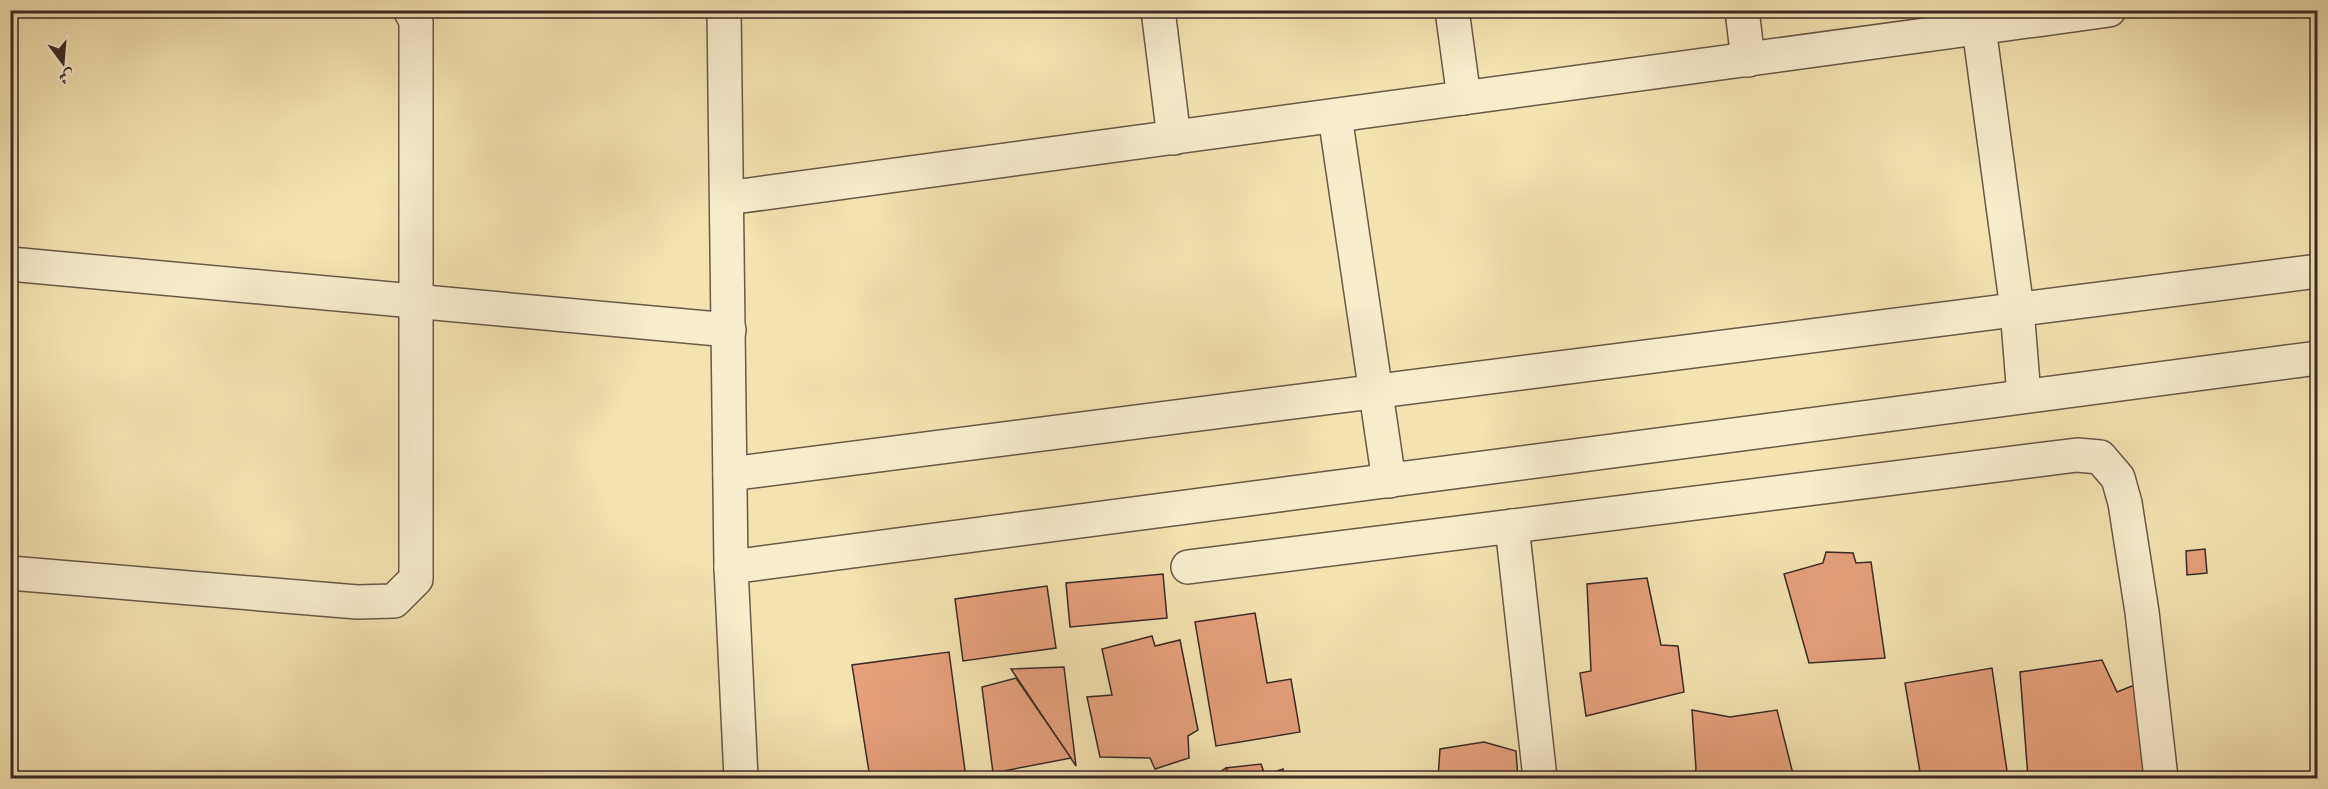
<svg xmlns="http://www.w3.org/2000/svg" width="2328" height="789" font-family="'IM FELL Double Pica',Amiri,serif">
	<rect width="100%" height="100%" fill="#f2e3af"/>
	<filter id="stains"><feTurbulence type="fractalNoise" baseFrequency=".00333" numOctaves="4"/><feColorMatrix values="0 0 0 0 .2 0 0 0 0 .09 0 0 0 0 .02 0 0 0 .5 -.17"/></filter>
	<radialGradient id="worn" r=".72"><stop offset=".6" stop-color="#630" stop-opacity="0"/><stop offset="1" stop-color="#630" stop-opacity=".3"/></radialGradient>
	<g fill="#e6a07a" stroke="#3a2b26" stroke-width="1.5">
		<polygon points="2205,549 2207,573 2187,575 2186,551"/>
		<polygon points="1826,552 1853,553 1856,563 1871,562 1885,658 1809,663 1784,574 1823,563"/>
		<polygon points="1163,574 1167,618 1070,627 1066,583"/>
		<polygon points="1647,578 1661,645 1678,646 1684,692 1586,716 1580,673 1591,671 1587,584"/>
		<polygon points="1047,586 1056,648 963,661 955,599"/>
		<polygon points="1255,613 1267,683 1291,679 1300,732 1216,746 1195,622"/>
		<polygon points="1152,636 1155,646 1180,640 1198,730 1188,736 1189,758 1155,769 1150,758 1100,757 1087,697 1112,695 1102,649"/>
		<polygon points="949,652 966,778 870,778 852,665"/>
		<polygon points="2102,660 2117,692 2137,684 2144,772 2101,778 2028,778 2020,672"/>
		<polygon points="1064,667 1076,766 1011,669"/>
		<polygon points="1992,668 2008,778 1921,778 1905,683"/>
		<polygon points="1016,678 1071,758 993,773 982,687"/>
		<polygon points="1692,710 1730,717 1777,710 1794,778 1694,778 1696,769"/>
		<polygon points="1484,742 1516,751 1518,778 1438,778 1440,749"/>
		<polygon points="1261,764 1265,775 1283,769 1284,778 1230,778 1226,768"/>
		<polygon points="1226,768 1230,778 1211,778"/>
	</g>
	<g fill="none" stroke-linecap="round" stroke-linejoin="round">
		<defs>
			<g id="minor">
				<polyline points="1158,10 1174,138"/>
				<polyline points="1452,10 1464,98"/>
				<polyline points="1742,10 1748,60"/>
				<polyline points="1979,28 2017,309 2024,396"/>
				<polyline points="1335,116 1389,481"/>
				<polyline points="727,198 2109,10"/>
				<polyline points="10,264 729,330"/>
				<polyline points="730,474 2318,271"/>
				<polyline points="1512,526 1540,778"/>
				<polyline points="731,567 2318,358"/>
				<polyline points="1188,567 2077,455 2100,457 2118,478 2125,503 2142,612 2161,778"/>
				<polyline points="10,573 357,602 394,601 416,579 416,21 410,10"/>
			</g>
			<polyline id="tertiary" points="724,10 731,567 741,778"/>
		</defs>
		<use href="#minor" stroke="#685948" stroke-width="36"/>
		<use href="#tertiary" stroke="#685948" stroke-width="36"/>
		<use href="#minor" stroke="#f7edcb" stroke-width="33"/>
		<use href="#tertiary" stroke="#f7edcb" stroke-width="33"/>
	</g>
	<rect width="2328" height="789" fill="none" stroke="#f2e3af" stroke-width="36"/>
	<rect x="12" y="12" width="2304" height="765" fill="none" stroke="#3a2b26" stroke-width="3"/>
	<rect x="18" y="18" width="2292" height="753" fill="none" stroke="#3a2b26" stroke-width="1.5"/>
	<g transform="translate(63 63) rotate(164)" stroke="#f7edcb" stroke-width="4.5" paint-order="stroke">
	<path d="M0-4.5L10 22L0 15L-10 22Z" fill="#3a2b26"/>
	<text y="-9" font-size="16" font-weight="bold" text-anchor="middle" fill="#3a2b26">ش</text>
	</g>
	<rect width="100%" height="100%" filter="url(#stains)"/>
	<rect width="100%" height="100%" fill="url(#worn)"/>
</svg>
